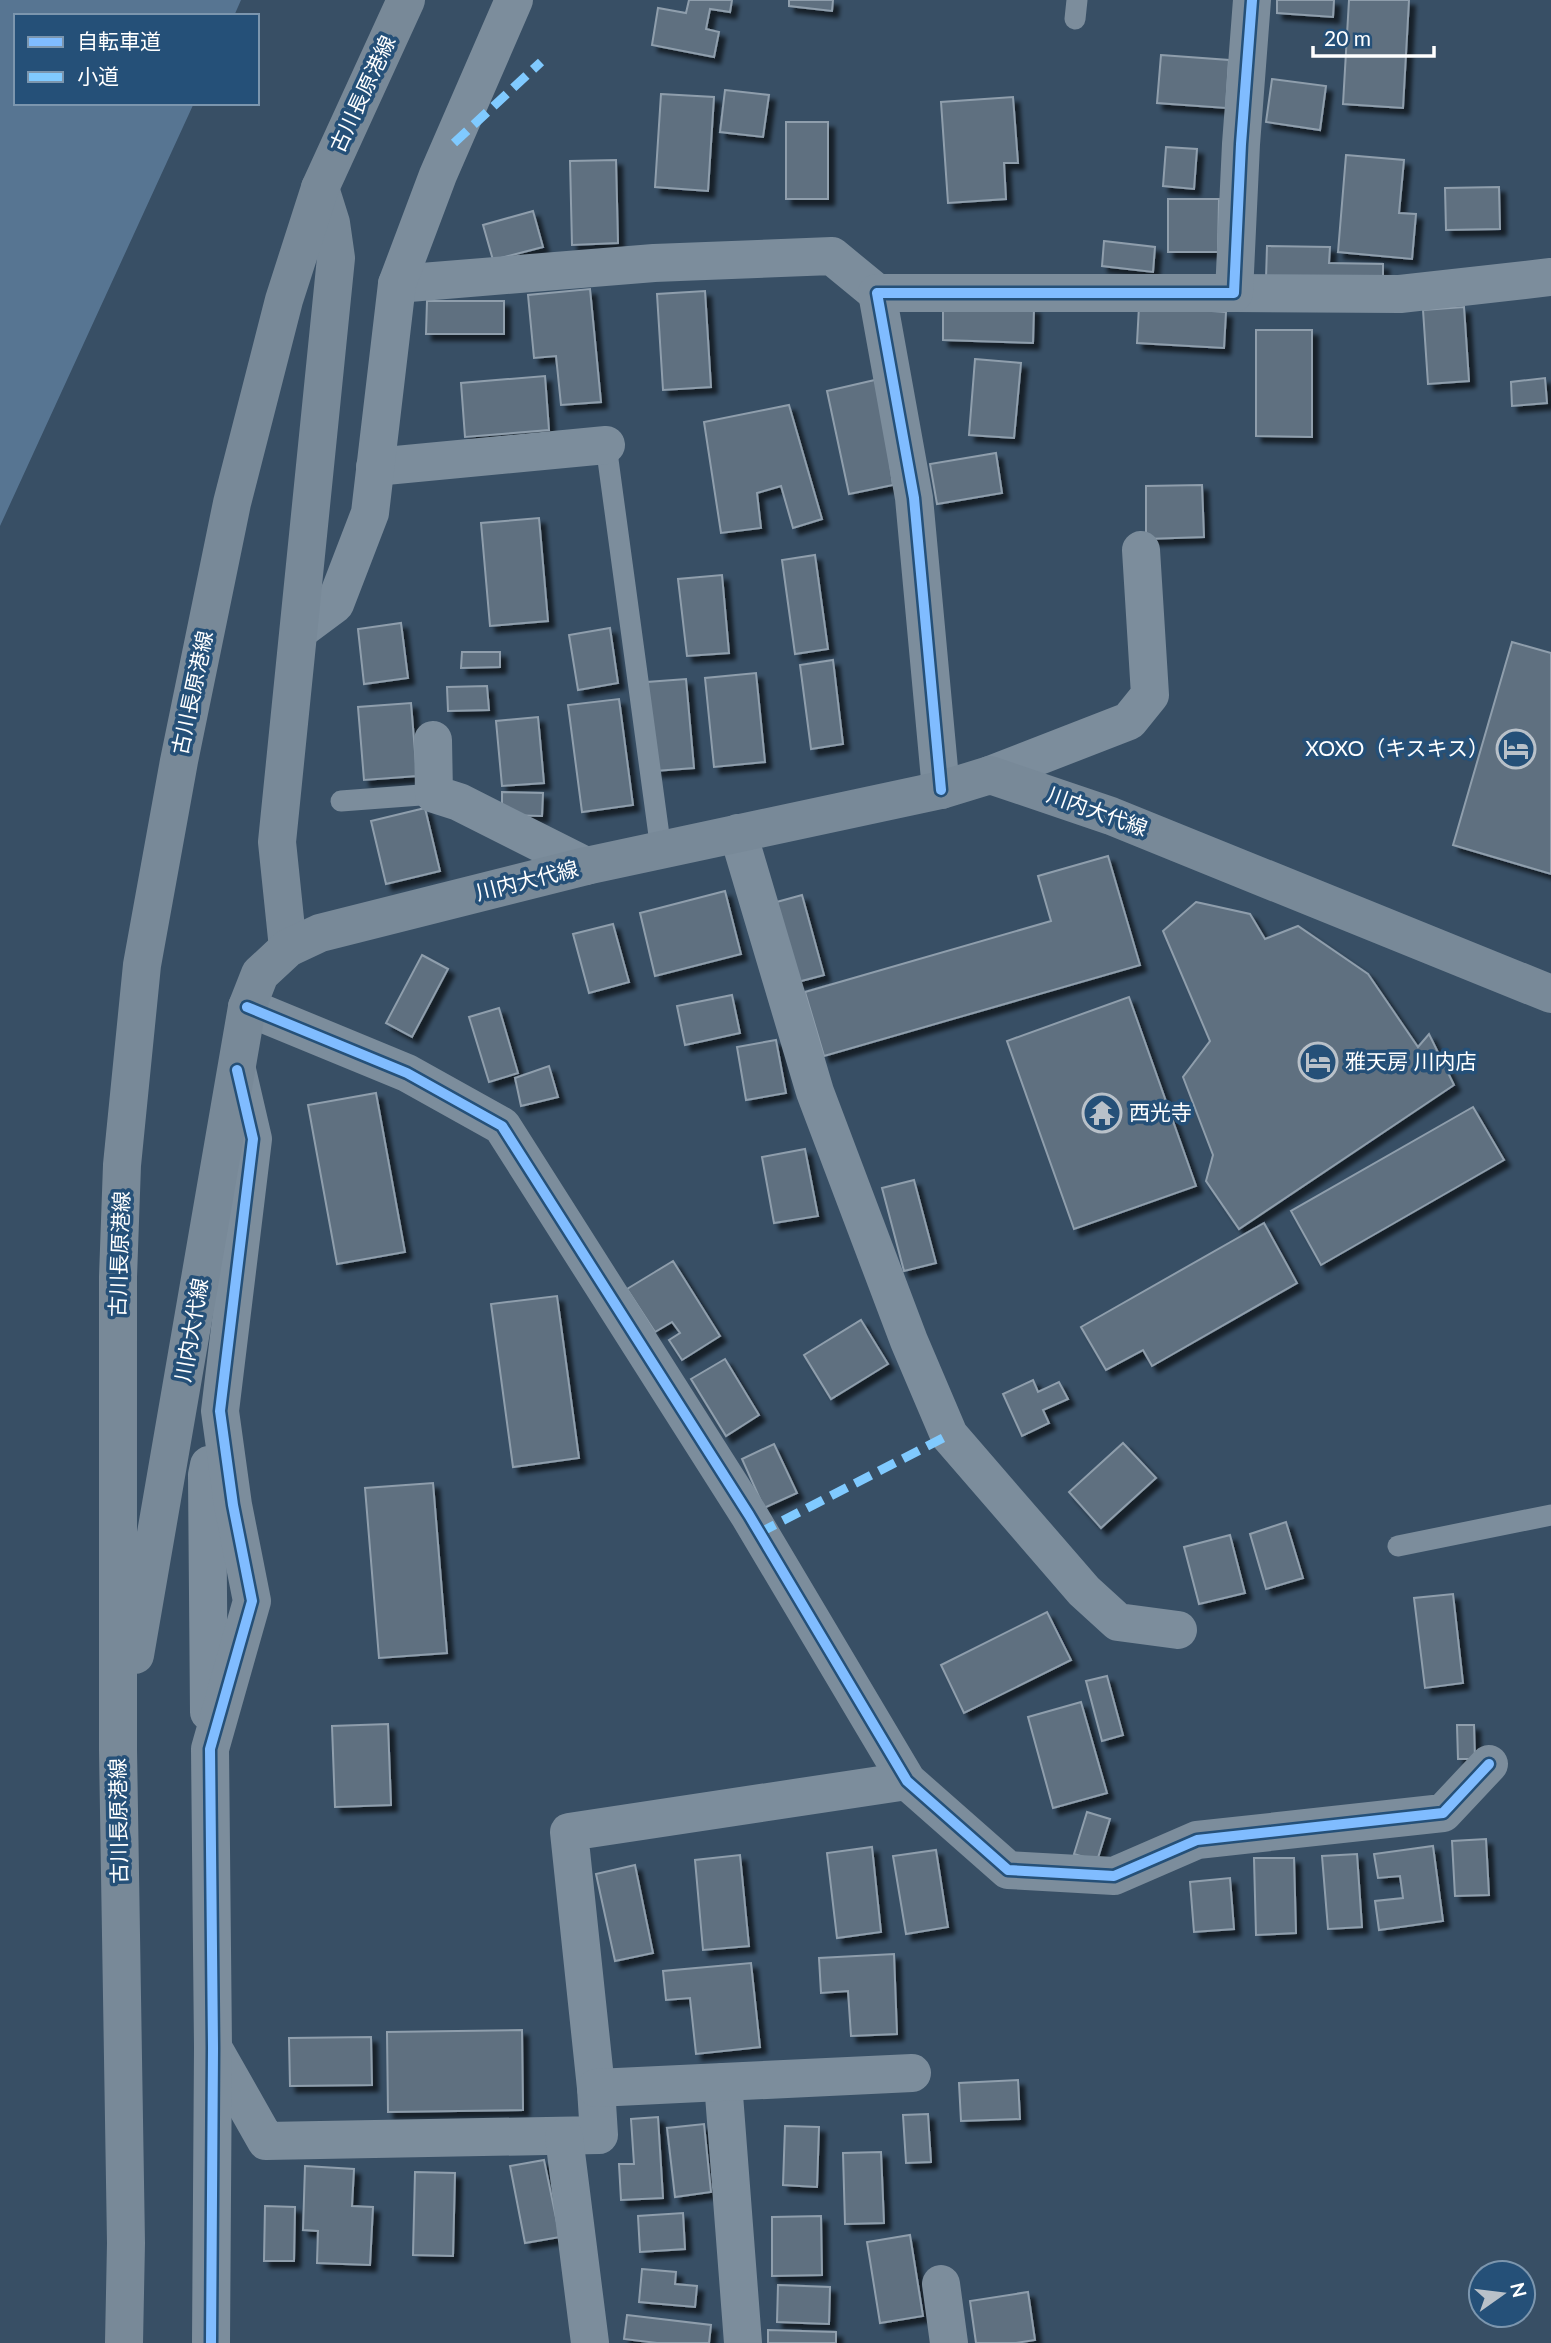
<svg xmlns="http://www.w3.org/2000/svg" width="1551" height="2343" font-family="Lato,'Noto Sans JP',sans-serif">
	<defs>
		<filter id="shadow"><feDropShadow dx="6" dy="6" stdDeviation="2" flood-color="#0009"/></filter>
	</defs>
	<rect width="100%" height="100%" fill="#384f65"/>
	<polygon fill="#577592" points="0,0 241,0 234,16 16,16 16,103 194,103 0,526"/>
	<g fill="#5e7080" stroke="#8f9eac" stroke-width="2" filter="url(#shadow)">
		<polygon points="689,0 732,0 730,12 710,9 706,29 719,32 714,57 652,45 658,8 686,13"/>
		<polygon points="789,0 833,0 832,11 789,6"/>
		<polygon points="1277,0 1334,0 1333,17 1277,13"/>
		<polygon points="1349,0 1409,0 1403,108 1343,104"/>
		<polygon points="1161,55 1229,60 1226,108 1157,103"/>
		<polygon points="1272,79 1326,86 1320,130 1266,122"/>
		<polygon points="725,90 769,95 763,137 720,132"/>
		<polygon points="661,94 714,97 708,191 655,187"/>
		<polygon points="1013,97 1018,163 1004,163 1006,199 948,203 941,102"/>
		<rect x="786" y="122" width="42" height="77"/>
		<polygon points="1166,147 1197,149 1194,189 1163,186"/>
		<polygon points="1346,155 1404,160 1399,213 1416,214 1412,259 1338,252"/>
		<polygon points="616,160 618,243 572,245 570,161"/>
		<polygon points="1499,187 1500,229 1446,230 1445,188"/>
		<polygon points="1168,199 1219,199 1218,252 1168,252"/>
		<polygon points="533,211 543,247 493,260 483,225"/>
		<polygon points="1104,241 1155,247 1153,272 1102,266"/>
		<polygon points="1267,246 1330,247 1329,263 1383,264 1383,282 1266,279"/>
		<polygon points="590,289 601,402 561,405 556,356 534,358 528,295"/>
		<polygon points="705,291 711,387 663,390 657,294"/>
		<polygon points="427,301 504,301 504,334 426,334"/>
		<polygon points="943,305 1034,308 1033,343 943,340"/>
		<polygon points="1139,306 1226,312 1224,348 1137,343"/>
		<polygon points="1464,307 1469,381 1428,384 1423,310"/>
		<polygon points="1256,330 1312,330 1312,437 1256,436"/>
		<polygon points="975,359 1021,363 1014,438 969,435"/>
		<polygon points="545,376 549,430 465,437 461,383"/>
		<polygon points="1545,378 1547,403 1512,406 1511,382"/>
		<polygon points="879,379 893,485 849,494 827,391"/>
		<polygon points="789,405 822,519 793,528 781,486 757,493 761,528 721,533 704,422"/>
		<polygon points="996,453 1002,493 937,504 930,464"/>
		<polygon points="1202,485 1204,537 1146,539 1146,486"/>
		<polygon points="539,518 548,621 490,626 481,523"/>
		<polygon points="815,555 828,649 795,654 782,560"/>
		<polygon points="722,575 729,653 687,656 678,579"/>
		<polygon points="401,623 408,678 364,684 358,629"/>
		<polygon points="610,628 618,683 578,690 569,635"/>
		<polygon points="1512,642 1551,653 1551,874 1453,845"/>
		<polygon points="462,652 500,652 500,667 461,668"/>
		<polygon points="833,660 843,744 811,749 800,665"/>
		<polygon points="756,673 765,762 714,767 705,678"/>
		<polygon points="686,679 694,768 655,771 647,682"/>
		<polygon points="487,686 489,710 448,711 447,687"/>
		<polygon points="619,699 633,805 582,812 568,705"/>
		<polygon points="411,703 417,776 364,780 358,707"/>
		<polygon points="538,717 544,783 502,786 496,721"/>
		<polygon points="502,792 543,793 542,816 502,815"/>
		<polygon points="425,808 440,871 386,884 371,821"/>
		<polygon points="1108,856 1140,965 824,1056 805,992 1051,921 1038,876"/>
		<polygon points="725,891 741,954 655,976 640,913"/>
		<polygon points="802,895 824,975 794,983 773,903"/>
		<polygon points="1196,902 1250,914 1265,939 1298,926 1368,974 1418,1047 1429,1034 1454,1085 1239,1229 1206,1181 1213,1155 1183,1077 1210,1041 1163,931"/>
		<polygon points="613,924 629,982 589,993 573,934"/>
		<polygon points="422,955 448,969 412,1037 386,1023"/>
		<polygon points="732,995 740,1033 685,1045 677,1006"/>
		<polygon points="1129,997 1196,1186 1074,1229 1007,1041"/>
		<polygon points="499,1008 518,1073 489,1082 469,1017"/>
		<polygon points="776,1040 786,1093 746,1100 737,1047"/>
		<polygon points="549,1066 558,1097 521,1106 515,1078"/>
		<polygon points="376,1093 405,1252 337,1264 308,1105"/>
		<polygon points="1473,1107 1504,1160 1321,1265 1291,1211"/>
		<polygon points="805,1149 818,1216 774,1223 762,1157"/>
		<polygon points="914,1180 936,1263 904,1271 882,1188"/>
		<polygon points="1264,1223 1297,1283 1152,1366 1143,1350 1106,1370 1081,1327"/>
		<polygon points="673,1261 720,1336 682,1360 669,1340 680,1333 672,1322 655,1332 627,1289"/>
		<polygon points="557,1296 579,1458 513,1467 491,1304"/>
		<polygon points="861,1320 888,1364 831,1399 804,1355"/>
		<polygon points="725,1359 759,1415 726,1436 691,1379"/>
		<polygon points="1033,1380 1038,1392 1059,1382 1068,1399 1043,1410 1049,1423 1022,1436 1003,1394"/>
		<polygon points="1123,1443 1156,1478 1101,1528 1069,1492"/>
		<polygon points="774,1444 797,1493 764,1508 742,1459"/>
		<polygon points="433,1483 447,1653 379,1658 365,1488"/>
		<polygon points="1286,1522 1303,1578 1266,1589 1250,1534"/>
		<polygon points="1230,1535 1245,1593 1199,1604 1184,1547"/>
		<polygon points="1453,1594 1463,1683 1425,1688 1414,1598"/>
		<polygon points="1047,1612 1071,1660 964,1713 941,1665"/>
		<polygon points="1107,1676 1123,1735 1102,1741 1086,1681"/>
		<polygon points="1081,1702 1107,1793 1053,1808 1028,1717"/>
		<polygon points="388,1724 391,1805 335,1807 332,1726"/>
		<polygon points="1457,1725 1474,1725 1475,1759 1458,1759"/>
		<polygon points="1087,1812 1110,1819 1097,1861 1074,1854"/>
		<polygon points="1486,1839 1489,1895 1455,1896 1452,1841"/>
		<polygon points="1433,1846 1443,1921 1379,1930 1375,1901 1403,1898 1400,1876 1378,1878 1374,1854"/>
		<polygon points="872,1847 881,1932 837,1938 827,1853"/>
		<polygon points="936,1850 948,1927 906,1934 893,1856"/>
		<polygon points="1357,1854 1362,1927 1328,1929 1322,1856"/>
		<polygon points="740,1855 749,1946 703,1950 695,1860"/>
		<polygon points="1254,1858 1294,1858 1296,1933 1256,1935"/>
		<polygon points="635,1865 653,1953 615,1961 596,1874"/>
		<polygon points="1230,1878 1234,1929 1194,1932 1190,1882"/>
		<polygon points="894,1954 897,2034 851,2036 848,1991 821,1993 819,1958"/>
		<polygon points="751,1963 760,2047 696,2054 690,1998 666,2000 663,1971"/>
		<polygon points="522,2030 523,2110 388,2112 387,2032"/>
		<polygon points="371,2037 372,2085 290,2086 289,2038"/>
		<polygon points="1018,2080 1020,2119 961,2121 959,2083"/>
		<polygon points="928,2114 931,2162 906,2163 903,2115"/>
		<polygon points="658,2117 663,2198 621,2200 619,2164 634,2164 631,2119"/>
		<polygon points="704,2124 711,2192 675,2197 667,2128"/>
		<polygon points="785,2126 819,2127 817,2187 783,2185"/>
		<polygon points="881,2152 884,2223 845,2224 843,2153"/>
		<polygon points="544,2160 560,2237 525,2243 510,2166"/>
		<polygon points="305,2166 354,2169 352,2206 373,2207 370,2265 317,2263 318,2231 303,2230"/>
		<polygon points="415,2172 455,2173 453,2256 413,2255"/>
		<polygon points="265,2206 295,2207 294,2261 264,2261"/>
		<polygon points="683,2213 685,2249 640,2252 638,2216"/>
		<polygon points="821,2216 822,2275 772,2276 772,2217"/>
		<polygon points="910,2235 923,2316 880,2323 867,2242"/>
		<polygon points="642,2269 676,2272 675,2284 697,2286 695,2307 639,2302"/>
		<polygon points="778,2285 830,2287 829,2324 777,2322"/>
		<polygon points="1028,2292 1035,2340 1016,2343 976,2343 970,2301"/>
		<polygon points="627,2315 711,2325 709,2343 657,2343 624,2339"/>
		<polygon points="768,2330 836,2332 836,2343 768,2343"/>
	</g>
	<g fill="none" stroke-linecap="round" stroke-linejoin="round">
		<g stroke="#7c8d9c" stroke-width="21">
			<polyline points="1075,19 1077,0"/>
			<polyline points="606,445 661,850"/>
			<polyline points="341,801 434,794"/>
			<polyline points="1398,1546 1551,1515"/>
		</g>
		<g stroke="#7c8d9c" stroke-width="38">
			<polyline points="397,284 654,263 832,256 877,293"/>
			<polyline points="1234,293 1400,294 1551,277"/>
			<polyline points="375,467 606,445"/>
			<polyline points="300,630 335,604 370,513 397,284 438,175 514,0"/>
			<polyline points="433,740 434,794 459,802 586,866"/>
			<polyline points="990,775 1129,721 1150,695 1141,550"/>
			<polyline points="941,790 914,498 877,293 1234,293 1241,144 1252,0"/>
			<polyline points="738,833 815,1092 909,1341 949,1435 1084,1591 1118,1622 1178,1630"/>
			<polyline points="247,1007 407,1073 502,1126 749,1515 907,1781 1008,1870 1114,1876 1197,1840 1443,1813 1489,1764"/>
			<polyline points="209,1465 207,1475 209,1712"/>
			<polyline points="215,2051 266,2141 599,2135 596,2088 569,1832 907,1781"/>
			<polyline points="723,2082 743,2343"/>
			<polyline points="596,2088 912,2073"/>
			<polyline points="564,2137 590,2343"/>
			<polyline points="941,2284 949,2343"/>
			<polyline points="211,2343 213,2048 210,1749 252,1601 233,1505 220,1411 253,1139 237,1070"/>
		</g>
		<g stroke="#788998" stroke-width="38">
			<polyline points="288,948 277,842 336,258 331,223 320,188"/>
			<polyline points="135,1655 247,1007 260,974 288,948 320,933 586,866 941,790 990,775 1111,816 1551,994"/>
			<polyline points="124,2343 126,2243 118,1750 118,1277 122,1165 142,965 179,761 232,503 284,300 320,188 406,0"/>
		</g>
		<g stroke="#80caff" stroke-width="9" stroke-dasharray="18 9" stroke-linecap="butt">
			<polyline points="454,143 541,62"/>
			<polyline points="759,1533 949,1435"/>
		</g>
		<defs>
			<g id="cycleway">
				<polyline points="941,790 914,498 877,293 1234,293 1241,144 1252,0"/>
				<polyline points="247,1007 407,1073 502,1126 749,1515 907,1781 1008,1870 1114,1876 1197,1840 1443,1813 1489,1764"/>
				<polyline points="211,2343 213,2048 210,1749 252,1601 233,1505 220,1411 253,1139 237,1070"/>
			</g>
		</defs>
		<use href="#cycleway" stroke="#255078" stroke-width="15"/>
		<use href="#cycleway" stroke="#80bcff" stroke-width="10"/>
	</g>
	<defs>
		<symbol id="hotel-ring" viewBox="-11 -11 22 22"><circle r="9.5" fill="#255078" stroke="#b9c1c9" stroke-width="1.5"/><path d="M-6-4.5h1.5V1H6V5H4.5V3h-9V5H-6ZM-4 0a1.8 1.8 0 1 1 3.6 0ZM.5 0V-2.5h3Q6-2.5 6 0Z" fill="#b9c1c9"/></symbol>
		<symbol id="temple-ring" viewBox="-11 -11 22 22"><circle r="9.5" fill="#255078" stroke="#b9c1c9" stroke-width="1.5"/><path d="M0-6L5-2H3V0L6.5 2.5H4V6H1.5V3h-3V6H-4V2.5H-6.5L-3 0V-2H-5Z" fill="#b9c1c9"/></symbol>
	</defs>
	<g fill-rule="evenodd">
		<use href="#hotel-ring" x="1494" y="727" width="44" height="44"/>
		<use href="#hotel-ring" x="1296" y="1040" width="44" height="44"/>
		<use href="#temple-ring" x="1080" y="1091" width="44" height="44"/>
	</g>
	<g text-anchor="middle" stroke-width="7" stroke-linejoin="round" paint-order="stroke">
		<g font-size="21" fill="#fff" stroke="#255078">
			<text transform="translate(363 94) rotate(-65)" y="7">古川長原港線</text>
			<text transform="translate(193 693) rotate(-78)" y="7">古川長原港線</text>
			<text transform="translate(1097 812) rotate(20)" y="7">川内大代線</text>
			<text transform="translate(527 881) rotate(-14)" y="7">川内大代線</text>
			<text transform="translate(120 1254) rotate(-88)" y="7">古川長原港線</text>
			<text transform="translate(192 1330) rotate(-80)" y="7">川内大代線</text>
			<text transform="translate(119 1821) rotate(-91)" y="7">古川長原港線</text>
		</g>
		<g font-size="21" fill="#fff" stroke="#255078" text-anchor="start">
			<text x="1489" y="756" text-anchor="end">XOXO（キスキス）</text>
			<text x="1345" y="1069">雅天房 川内店</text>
			<text x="1129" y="1120">西光寺</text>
		</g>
	</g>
	<rect x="14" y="14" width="245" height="91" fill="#255078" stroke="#7c96ae" stroke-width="2"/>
	<rect x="28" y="37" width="35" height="10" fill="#80bcff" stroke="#7c96ae" stroke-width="2"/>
	<text x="77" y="49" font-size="21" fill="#ffffff">自転車道</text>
	<rect x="28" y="72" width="35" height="10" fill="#80caff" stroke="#7c96ae" stroke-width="2"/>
	<text x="77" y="84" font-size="21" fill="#ffffff">小道</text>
	<g transform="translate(1502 2294) rotate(76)"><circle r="33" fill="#255078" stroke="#7c96ae" stroke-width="2"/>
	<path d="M0-5L12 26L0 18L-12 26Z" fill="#b9c1c9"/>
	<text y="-10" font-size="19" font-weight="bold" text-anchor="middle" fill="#ffffff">N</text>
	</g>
	<path d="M1313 46v10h121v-10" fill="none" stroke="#ffffff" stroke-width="3.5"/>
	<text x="1324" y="46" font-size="21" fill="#ffffff" stroke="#255078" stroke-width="5" paint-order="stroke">20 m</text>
</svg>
